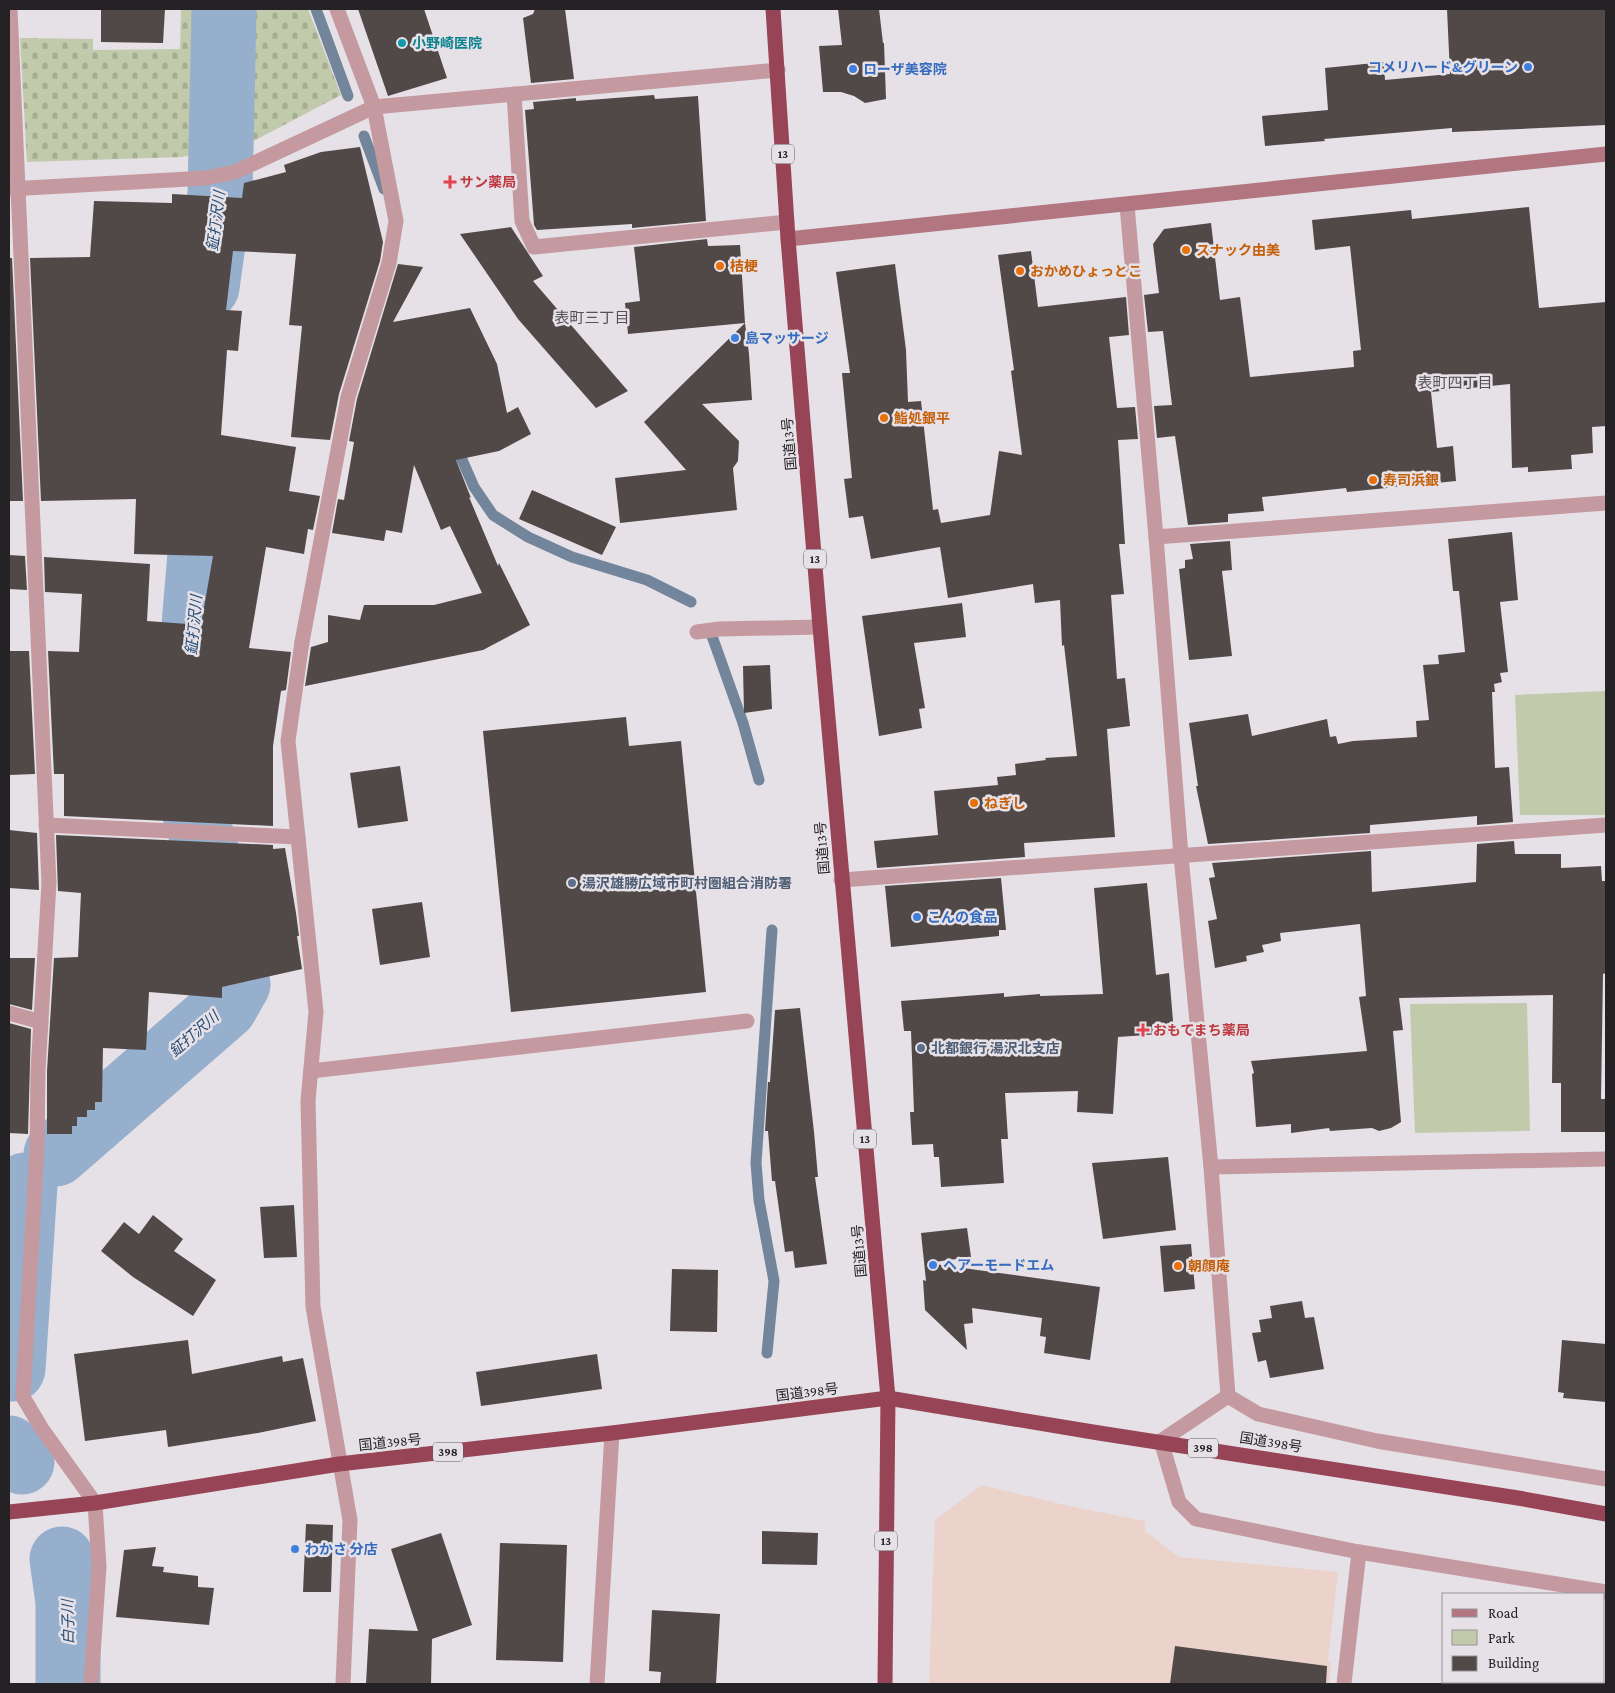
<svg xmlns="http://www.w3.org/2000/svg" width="1615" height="1693" font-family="'Crimson Pro','Noto Sans JP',serif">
	<defs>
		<pattern id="cemetery-stones" width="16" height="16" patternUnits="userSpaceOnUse" patternTransform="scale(1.25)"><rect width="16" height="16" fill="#c1caaa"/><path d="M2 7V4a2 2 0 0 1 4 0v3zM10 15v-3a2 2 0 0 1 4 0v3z" fill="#a6ad92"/></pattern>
	</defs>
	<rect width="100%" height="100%" fill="#e6e0e7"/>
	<polygon fill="#ebd3cb" points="982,1485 1069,1506 1145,1521 1145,1531 1179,1557 1338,1572 1328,1660 1331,1664 1329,1684 929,1684 935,1520"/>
	<polygon fill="#ddd3e0" points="9,1179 16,1179 9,1276"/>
	<g fill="#c1caaa">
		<polygon points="1606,691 1606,815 1520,815 1515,695"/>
		<polygon points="1527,1003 1530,1131 1415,1133 1410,1004"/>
	</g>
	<g fill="url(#cemetery-stones)">
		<polygon points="181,9 215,9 210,151 182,157 27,162 20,38 93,39 93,50 180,49"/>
		<polygon points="231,9 308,9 341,95 240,148 230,150"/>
	</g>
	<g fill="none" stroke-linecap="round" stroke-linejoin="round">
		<g stroke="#73859a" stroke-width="11">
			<polyline points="316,9 348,96"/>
			<polyline points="364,136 384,189"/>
			<polyline points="456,446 474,487 493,515 528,537 572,557 647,580 691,602"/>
			<polyline points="712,636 743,723 759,780"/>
			<polyline points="767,1353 774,1281 759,1200 756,1163 772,930"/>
		</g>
		<g stroke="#95afcd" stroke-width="65">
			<polyline points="207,287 220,194 224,9"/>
			<polyline points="56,1154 225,1007 238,984 224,906 186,786 183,756 201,542 198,467"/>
			<polyline points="13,1369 25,1185"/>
			<polyline points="9,1448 22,1462"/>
			<polyline points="62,1559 68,1602 68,1684"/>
		</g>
	</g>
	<g fill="#514948">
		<polygon points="101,9 165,9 163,43 101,42"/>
		<polygon points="358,9 424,9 447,78 388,96"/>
		<polygon points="535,9 565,9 574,79 531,83 523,18 533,14"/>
		<polygon points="838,9 879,9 883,43 884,43 886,99 865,103 854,96 841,92 823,92 819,46 842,45"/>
		<polygon points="1447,9 1606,9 1606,125 1452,132 1452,128 1324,139 1325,141 1265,146 1262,116 1328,110 1325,68 1384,62 1385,80 1450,74"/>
		<polygon points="654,95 655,99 698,96 706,221 632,228 632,224 537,230 534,225 525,110 534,109 533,102 576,98 576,101"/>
		<polygon points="360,147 383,242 380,261 339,394 330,440 291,437 302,326 289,325 296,254 233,251 226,310 242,311 238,351 227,350 221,435 296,447 289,491 320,496 313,530 308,529 304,554 266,547 249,648 291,652 286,690 281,691 273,746 273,826 64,816 64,774 54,774 48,651 79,652 82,594 45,592 44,557 150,564 147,621 201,625 213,556 134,554 136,499 41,501 30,258 90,257 94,201 172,203 172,194 242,198 244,183 286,172 284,165 321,152"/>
		<polygon points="1529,207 1539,308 1606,302 1606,426 1592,427 1593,453 1571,455 1572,469 1528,472 1528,467 1512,468 1510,384 1431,392 1437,448 1453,446 1456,481 1347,492 1346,488 1262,497 1264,511 1228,514 1228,522 1188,525 1175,436 1157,438 1154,406 1172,405 1163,331 1148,332 1144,295 1159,293 1153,244 1164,229 1211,223 1220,300 1240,297 1250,377 1354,367 1353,351 1361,350 1350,246 1315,250 1312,220 1411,210 1412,219"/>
		<polygon points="511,227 543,276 533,281 628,391 596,408 518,319 460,234"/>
		<polygon points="707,239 708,246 740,245 745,323 749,354 752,400 702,404 739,441 738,461 733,468 737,510 620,523 615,478 686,470 644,422 745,323 628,334 625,303 640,301 634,247"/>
		<polygon points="1031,251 1038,307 1126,297 1129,335 1109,337 1117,408 1135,407 1138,439 1118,440 1125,544 1119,544 1124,594 1111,595 1117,679 1125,678 1130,726 1107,729 1115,837 1024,843 1025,857 877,868 874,841 938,835 934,791 998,785 997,777 1016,775 1015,764 1046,760 1045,758 1077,756 1064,645 1062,646 1060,600 1035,603 1033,584 948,598 940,547 871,559 863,516 849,518 844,479 852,478 842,373 850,373 836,272 895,264 906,350 908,402 921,401 933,510 938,509 941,523 990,515 999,451 1022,455 1011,371 1014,370 998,255"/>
		<polygon points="9,258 12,258 23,501 9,501"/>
		<polygon points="398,264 423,267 393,322 470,308 497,364 507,413 518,407 531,434 499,451 456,460 471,498 469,497 498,566 499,563 530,625 483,650 305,686 311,647 328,642 328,615 360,620 364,605 434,605 482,593 450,526 441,530 414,465 402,533 386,530 384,541 332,533 338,499 344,500 354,442 349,441 357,399"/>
		<polygon points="532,490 616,527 602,555 519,519"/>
		<polygon points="1512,532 1518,600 1500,602 1508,672 1500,673 1502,682 1494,684 1495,692 1492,692 1495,768 1509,767 1513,822 1477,825 1477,816 1370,825 1370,833 1208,844 1196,786 1198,786 1189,723 1248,714 1252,736 1327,719 1330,737 1336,736 1338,744 1353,741 1417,737 1416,721 1429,720 1423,665 1439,664 1438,655 1465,652 1459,591 1453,591 1448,539"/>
		<polygon points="1230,541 1232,570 1222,571 1232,656 1189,660 1179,569 1185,568 1185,560 1193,559 1190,544"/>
		<polygon points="9,555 25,556 27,590 9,589"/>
		<polygon points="962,603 966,637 914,643 925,708 919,709 922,728 879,736 862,616"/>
		<polygon points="9,651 29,651 35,774 9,775"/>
		<polygon points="770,665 772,709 744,713 743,666"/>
		<polygon points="626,717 629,746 681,741 706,992 511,1012 483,731"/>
		<polygon points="400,766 408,821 358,828 350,773"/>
		<polygon points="9,830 37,833 39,890 9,888"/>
		<polygon points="56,835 273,845 273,849 285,848 296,913 299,936 297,936 302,969 222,987 222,998 149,992 146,1050 103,1048 102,1102 95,1102 95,1110 87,1110 87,1117 77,1117 77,1126 72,1126 72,1134 47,1134 47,1071 54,958 78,957 81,893 58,891"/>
		<polygon points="1514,841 1515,854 1561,854 1561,868 1601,866 1602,881 1606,881 1606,973 1603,974 1601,1099 1605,1099 1606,1132 1561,1132 1561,1083 1552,1083 1553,995 1399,998 1403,1030 1393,1031 1401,1122 1391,1128 1379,1131 1372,1128 1330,1131 1329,1128 1291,1133 1291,1124 1256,1127 1252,1074 1254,1073 1251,1061 1367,1051 1359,997 1366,996 1360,924 1280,933 1281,941 1262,945 1264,952 1246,956 1247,961 1215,968 1208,921 1217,919 1209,878 1215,877 1212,863 1371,851 1372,892 1476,882 1477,844"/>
		<polygon points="1001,878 1006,930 999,930 999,936 891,947 885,886"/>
		<polygon points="1147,883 1156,975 1169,973 1174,1033 1118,1037 1113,1114 1077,1112 1078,1091 1005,1093 1008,1139 1001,1139 1004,1183 941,1187 939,1157 934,1157 933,1144 912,1145 910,1112 914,1112 911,1031 904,1031 901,1001 1004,993 1004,997 1040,994 1040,996 1103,994 1094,888"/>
		<polygon points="422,902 430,957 380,965 372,909"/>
		<polygon points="9,958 35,958 32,1010 9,1004"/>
		<polygon points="800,1008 814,1132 818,1177 815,1177 827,1264 795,1268 793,1251 785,1252 775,1181 772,1181 768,1131 765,1131 768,1082 770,1082 775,1010"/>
		<polygon points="9,1023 31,1029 28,1134 9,1133"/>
		<polygon points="1168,1157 1176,1230 1103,1239 1092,1163"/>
		<polygon points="294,1205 297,1257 264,1258 260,1207"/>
		<polygon points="153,1215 183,1239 174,1251 216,1280 193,1316 133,1277 101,1251 124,1222 139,1234"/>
		<polygon points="967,1228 971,1257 927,1263 1100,1287 1090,1360 1044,1353 1046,1337 1040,1336 1042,1318 972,1308 973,1323 964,1324 967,1350 925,1310 923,1280 926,1281 921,1233"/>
		<polygon points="1191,1244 1195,1289 1164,1292 1160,1246"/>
		<polygon points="672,1269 718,1270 717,1332 670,1331"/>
		<polygon points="1302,1301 1305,1318 1314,1317 1324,1369 1270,1378 1266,1360 1258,1362 1252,1333 1261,1332 1259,1320 1272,1318 1270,1306"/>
		<polygon points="188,1340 192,1374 282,1356 283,1362 303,1358 316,1421 258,1433 168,1447 166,1430 85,1441 74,1354"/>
		<polygon points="1562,1340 1606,1344 1606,1402 1563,1398 1564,1393 1558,1392"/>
		<polygon points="597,1354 602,1389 481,1406 476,1372"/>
		<polygon points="306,1524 333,1525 331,1592 303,1592"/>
		<polygon points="762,1531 818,1533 817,1565 762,1564"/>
		<polygon points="441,1533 472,1625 432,1639 431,1684 366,1684 369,1629 418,1631 391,1549"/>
		<polygon points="500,1543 567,1545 563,1662 496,1660"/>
		<polygon points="156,1547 152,1566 164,1567 163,1572 198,1576 198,1587 214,1588 209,1625 116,1617 124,1550"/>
		<polygon points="652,1610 720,1614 716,1684 660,1684 661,1672 649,1671"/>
		<polygon points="1175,1646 1327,1666 1326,1684 1170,1684"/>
	</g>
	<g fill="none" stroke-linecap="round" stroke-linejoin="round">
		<g stroke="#c49aa0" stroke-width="15">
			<polyline points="514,94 522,221 534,247 787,222"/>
			<polyline points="697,632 719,629 820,627"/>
			<polyline points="302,642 348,397 389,263 396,221 374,107"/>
			<polyline points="311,1071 747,1021"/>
		</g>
		<g stroke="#c49aa0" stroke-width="15">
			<polyline points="10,9 49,883 38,1071 37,1147 23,1397 42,1429 95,1503 99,1567 91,1684"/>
			<polyline points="337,9 374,107"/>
			<polyline points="9,189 206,178 235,172 374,107 778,70"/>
			<polyline points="1127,205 1156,537 1181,856 1211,1167 1228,1396"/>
			<polyline points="1156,537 1606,503"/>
			<polyline points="302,642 288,741 316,1012 308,1101 313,1307 350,1520 343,1684"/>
			<polyline points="46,825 298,837"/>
			<polyline points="841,880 1606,825"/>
			<polyline points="9,1013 41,1022"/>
			<polyline points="1211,1167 1606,1159"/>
			<polyline points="1228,1396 1161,1441 1179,1502 1196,1519 1359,1552 1606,1592"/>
			<polyline points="1228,1396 1258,1414 1377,1441 1606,1479"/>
			<polyline points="597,1684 612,1433"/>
			<polyline points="1344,1684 1359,1552"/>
		</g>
		<polyline stroke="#b27680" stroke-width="15" points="788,239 1606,154"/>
		<g stroke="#964456" stroke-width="15">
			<polyline points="773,9 788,239 820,627 888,1398 885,1684"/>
			<polyline points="9,1512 95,1503 339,1464 612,1433 888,1398 1099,1433 1518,1498 1606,1514"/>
		</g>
	</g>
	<circle fill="#0f9aa8" stroke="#e6e0e7" stroke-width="2" cx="402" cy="43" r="5"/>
	<g fill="#3f7fe0" stroke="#e6e0e7" stroke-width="2">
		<circle cx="1528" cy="67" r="5"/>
		<circle cx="853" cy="69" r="5"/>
		<circle cx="735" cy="338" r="5"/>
		<circle cx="917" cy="917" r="5"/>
		<circle cx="933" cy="1265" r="5"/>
		<circle cx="295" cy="1549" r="5"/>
	</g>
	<g fill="#e0444e" stroke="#e6e0e7" stroke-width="2">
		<path d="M447.5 174.5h5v5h5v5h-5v5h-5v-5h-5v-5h5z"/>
		<path d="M1140.5 1022.5h5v5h5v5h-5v5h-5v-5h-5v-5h5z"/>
	</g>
	<g fill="#e8710a" stroke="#e6e0e7" stroke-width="2">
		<circle cx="1186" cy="250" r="5"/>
		<circle cx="720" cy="266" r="5"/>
		<circle cx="1020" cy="271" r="5"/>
		<circle cx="884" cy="418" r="5"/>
		<circle cx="1373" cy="480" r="5"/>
		<circle cx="974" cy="803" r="5"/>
		<circle cx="1178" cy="1266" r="5"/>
	</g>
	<g fill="#5c6f8a" stroke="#e6e0e7" stroke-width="2">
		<circle cx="572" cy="883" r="5"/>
		<circle cx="921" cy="1048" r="5"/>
	</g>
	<g text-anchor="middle" stroke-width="5" stroke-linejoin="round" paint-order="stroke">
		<g fill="#e6e0e7" stroke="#5e5b5e" stroke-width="1">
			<rect x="772" y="144.5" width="22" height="19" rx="4"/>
			<rect x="804" y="549.5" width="22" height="19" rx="4"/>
			<rect x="854" y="1129.5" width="22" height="19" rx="4"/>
			<rect x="1188" y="1438.5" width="30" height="19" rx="4"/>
			<rect x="433" y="1442.5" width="30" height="19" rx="4"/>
			<rect x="875" y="1531.5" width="22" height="19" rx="4"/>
		</g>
		<g font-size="12" font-weight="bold" fill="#242224">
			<text x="783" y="158">13</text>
			<text x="815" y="563">13</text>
			<text x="865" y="1143">13</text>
			<text x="1203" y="1452">398</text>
			<text x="448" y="1456">398</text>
			<text x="886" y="1545">13</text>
		</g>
		<g font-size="14" font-weight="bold" fill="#0d838f" stroke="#e6e0e7" text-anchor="start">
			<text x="412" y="48">小野崎医院</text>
		</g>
		<g font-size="14" font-weight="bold" fill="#366cbe" stroke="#e6e0e7" text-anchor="start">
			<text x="1518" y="72" text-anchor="end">コメリハード&amp;グリーン</text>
			<text x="863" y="74">ローザ美容院</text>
			<text x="745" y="343">島マッサージ</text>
			<text x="927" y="922">こんの食品</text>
			<text x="943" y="1270">ヘアーモードエム</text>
			<text x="305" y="1554">わかさ 分店</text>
		</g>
		<g font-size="14" font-weight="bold" fill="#be3a42" stroke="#e6e0e7" text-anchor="start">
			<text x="460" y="187">サン薬局</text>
			<text x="1153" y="1035">おもてまち薬局</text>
		</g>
		<g font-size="14" font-weight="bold" fill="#c56008" stroke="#e6e0e7" text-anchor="start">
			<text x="1196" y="255">スナック由美</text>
			<text x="730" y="271">桔梗</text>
			<text x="1030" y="276">おかめひょっとこ</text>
			<text x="894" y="423">鮨処銀平</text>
			<text x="1383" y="485">寿司浜銀</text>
			<text x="984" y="808">ねぎし</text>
			<text x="1188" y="1271">朝顔庵</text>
		</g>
		<g font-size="14" fill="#242224" stroke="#e6e0e7">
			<text transform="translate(789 444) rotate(-95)" y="5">国道13号</text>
			<text transform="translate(822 848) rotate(-95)" y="5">国道13号</text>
			<text transform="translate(859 1251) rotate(-95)" y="5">国道13号</text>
			<text transform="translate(807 1392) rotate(-7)" y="5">国道398号</text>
			<text transform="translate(390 1442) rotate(-6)" y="5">国道398号</text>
			<text transform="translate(1271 1442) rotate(9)" y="5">国道398号</text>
		</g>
		<g font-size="14" font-weight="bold" fill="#4e5e75" stroke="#e6e0e7" text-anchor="start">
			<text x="582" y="888">湯沢雄勝広域市町村圏組合消防署</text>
			<text x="931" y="1053">北都銀行 湯沢北支店</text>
		</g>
		<g font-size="15" font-style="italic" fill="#264d76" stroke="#e6e0e7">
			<text transform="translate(216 221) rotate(-83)" y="5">鉦打沢川</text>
			<text transform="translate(194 625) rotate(-85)" y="5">鉦打沢川</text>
			<text transform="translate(194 1034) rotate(-41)" y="5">鉦打沢川</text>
			<text transform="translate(68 1622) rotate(-91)" y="5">白子川</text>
		</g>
		<g font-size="15" fill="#555156" stroke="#e6e0e7">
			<text x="592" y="323">表町三丁目</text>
			<text x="1455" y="388">表町四丁目</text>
		</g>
	</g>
	<rect width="1615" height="1693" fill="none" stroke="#242224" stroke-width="20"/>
	<rect x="1442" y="1593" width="162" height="90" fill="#e6e0e7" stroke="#989499"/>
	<rect x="1452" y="1609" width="25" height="8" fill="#b27680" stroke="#989499"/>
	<text x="1488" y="1618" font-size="15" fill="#242224">Road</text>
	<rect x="1452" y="1630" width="25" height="15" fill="#c1caaa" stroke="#989499"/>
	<text x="1488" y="1643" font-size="15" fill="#242224">Park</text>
	<rect x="1452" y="1656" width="25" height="15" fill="#514948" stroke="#989499"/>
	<text x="1488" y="1668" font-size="15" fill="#242224">Building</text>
</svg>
